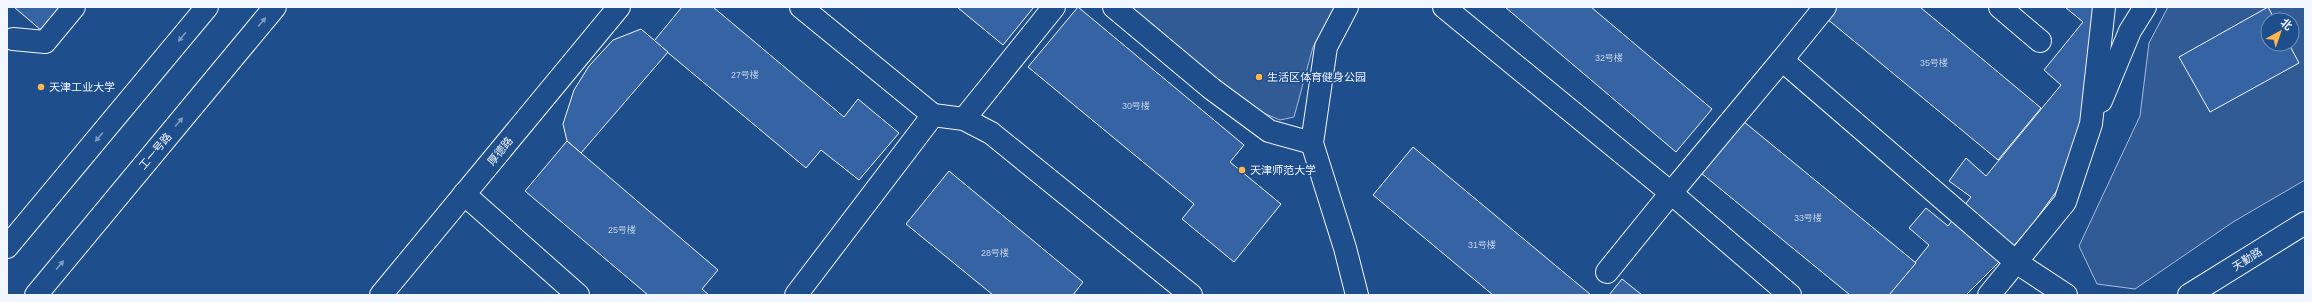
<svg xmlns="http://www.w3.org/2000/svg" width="2312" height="302" font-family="Helvetica,'Noto Sans SC',sans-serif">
	<rect width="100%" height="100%" fill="#1f4e8c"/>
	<g fill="#305b95" stroke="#a8bbd7" fill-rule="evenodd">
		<polygon points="1129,7 1335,7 1313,47 1294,117 1280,120 1249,107"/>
		<path d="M2168 7H2305V180L2233 222 2135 289 2097 284 2079 246 2140 116 2149 43ZM2268 20H2292V44H2268Z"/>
	</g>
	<g fill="#3563a3" stroke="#f2f6ff">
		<polygon points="14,7 63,7 42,31"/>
		<polygon points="682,7 713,7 844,117 858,99 899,133 859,180 821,150 806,168 654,41"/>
		<polygon points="957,7 1034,7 1003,45"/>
		<polygon points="1078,7 1244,145 1230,162 1281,204 1234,262 1182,219 1194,204 1028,67"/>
		<polygon points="1505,7 1591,7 1712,109 1676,152"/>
		<polygon points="1835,7 1920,7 2041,108 1998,160 1826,18"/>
		<polygon points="2065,7 2096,7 2085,123 2064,181 2034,222 2007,254 1966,295 1889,295 1929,245 1909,228 1926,208 1948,226 1971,197 1949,181 1966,158 1986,176 2061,85 2044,70 2083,22"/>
		<polygon points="2268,7 2275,20 2268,20 2268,44 2289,44 2299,63 2210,112 2179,57"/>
		<polygon points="641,29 668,52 581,153 567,141 563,124 574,90 589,66 613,40"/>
		<polygon points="1743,121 1916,263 1889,295 1850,295 1701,173"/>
		<polygon points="567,141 718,270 702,289 709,295 648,295 525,191"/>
		<polygon points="1413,147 1591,295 1493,295 1373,195"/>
		<polygon points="949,171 1083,282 1073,295 993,295 906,224"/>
		<polygon points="1622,279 1642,295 1609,295"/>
	</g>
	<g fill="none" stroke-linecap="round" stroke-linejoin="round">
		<defs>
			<g id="minor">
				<polyline points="1114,7 1212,89 1269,131 1312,143"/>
				<polyline points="1347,7 1326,47 1312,143 1345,248 1357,295"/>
				<polyline points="1444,7 1671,193 1782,60 2016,262 2066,295"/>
				<polyline points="2000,7 2040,41"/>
				<polyline points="13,39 45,42 74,7"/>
				<polyline points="1782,60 1825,7"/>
				<polyline points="2101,101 2130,31 2145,7"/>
				<polyline points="933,115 964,119 991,133 1191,295"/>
				<polyline points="964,119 1054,7"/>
				<polyline points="464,194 578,295"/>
				<polyline points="1607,272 1671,193 1790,295"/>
				<polyline points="381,295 619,7"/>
				<polyline points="796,295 933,115 801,7"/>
				<polyline points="1989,295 2065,202 2091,124 2104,7"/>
				<polyline points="2189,295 2305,223"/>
			</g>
			<g id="major">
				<polyline points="7,247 207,7"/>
				<polyline points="36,295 275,7"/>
			</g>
		</defs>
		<use href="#minor" stroke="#f2f6ff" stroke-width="24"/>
		<use href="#major" stroke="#f2f6ff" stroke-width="24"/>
		<use href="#minor" stroke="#1f4e8c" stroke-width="22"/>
		<use href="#major" stroke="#1f4e8c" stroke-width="22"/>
	</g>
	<defs><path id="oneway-solid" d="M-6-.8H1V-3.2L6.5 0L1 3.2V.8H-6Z"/></defs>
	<g fill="#7e9ac0">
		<use href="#oneway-solid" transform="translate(262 22) rotate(-50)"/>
		<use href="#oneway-solid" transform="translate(182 37) rotate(130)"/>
		<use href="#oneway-solid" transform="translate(179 122) rotate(-50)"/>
		<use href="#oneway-solid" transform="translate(99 137) rotate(130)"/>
		<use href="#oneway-solid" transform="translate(60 265) rotate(-50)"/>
	</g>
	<g fill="#ffb74d" stroke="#1f4e8c" stroke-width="1.5">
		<circle cx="1259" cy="77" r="4"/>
		<circle cx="41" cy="87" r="4"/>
		<circle cx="1242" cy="170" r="4"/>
	</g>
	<g text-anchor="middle" stroke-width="3" stroke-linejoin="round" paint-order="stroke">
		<g font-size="9" fill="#c3d1e8">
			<text x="1609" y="61">32号楼</text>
			<text x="1934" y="66">35号楼</text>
			<text x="745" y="78">27号楼</text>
			<text x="1136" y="109">30号楼</text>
			<text x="1808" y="221">33号楼</text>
			<text x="622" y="233">25号楼</text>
			<text x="1482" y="248">31号楼</text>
			<text x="995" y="256">28号楼</text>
		</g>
		<g font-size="11" fill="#f2f6ff" stroke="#1f4e8c" text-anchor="start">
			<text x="1267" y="81">生活区体育健身公园</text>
			<text x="49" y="91">天津工业大学</text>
			<text x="1250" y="174">天津师范大学</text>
		</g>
		<g font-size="11" fill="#f2f6ff" stroke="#1f4e8c">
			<text transform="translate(155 151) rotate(-50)" y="4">工一号路</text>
			<text transform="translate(500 151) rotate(-51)" y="4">厚德路</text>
			<text transform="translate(2247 259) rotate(-32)" y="4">天勤路</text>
		</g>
	</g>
	<rect width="2312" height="302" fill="none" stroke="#f2f6ff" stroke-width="16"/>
	<g transform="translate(2280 32) rotate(40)"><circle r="19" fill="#1f4e8c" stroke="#7391ba"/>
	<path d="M0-3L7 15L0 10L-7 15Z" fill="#ffb74d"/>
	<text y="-6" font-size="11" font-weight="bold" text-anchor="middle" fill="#f2f6ff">北</text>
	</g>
</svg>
